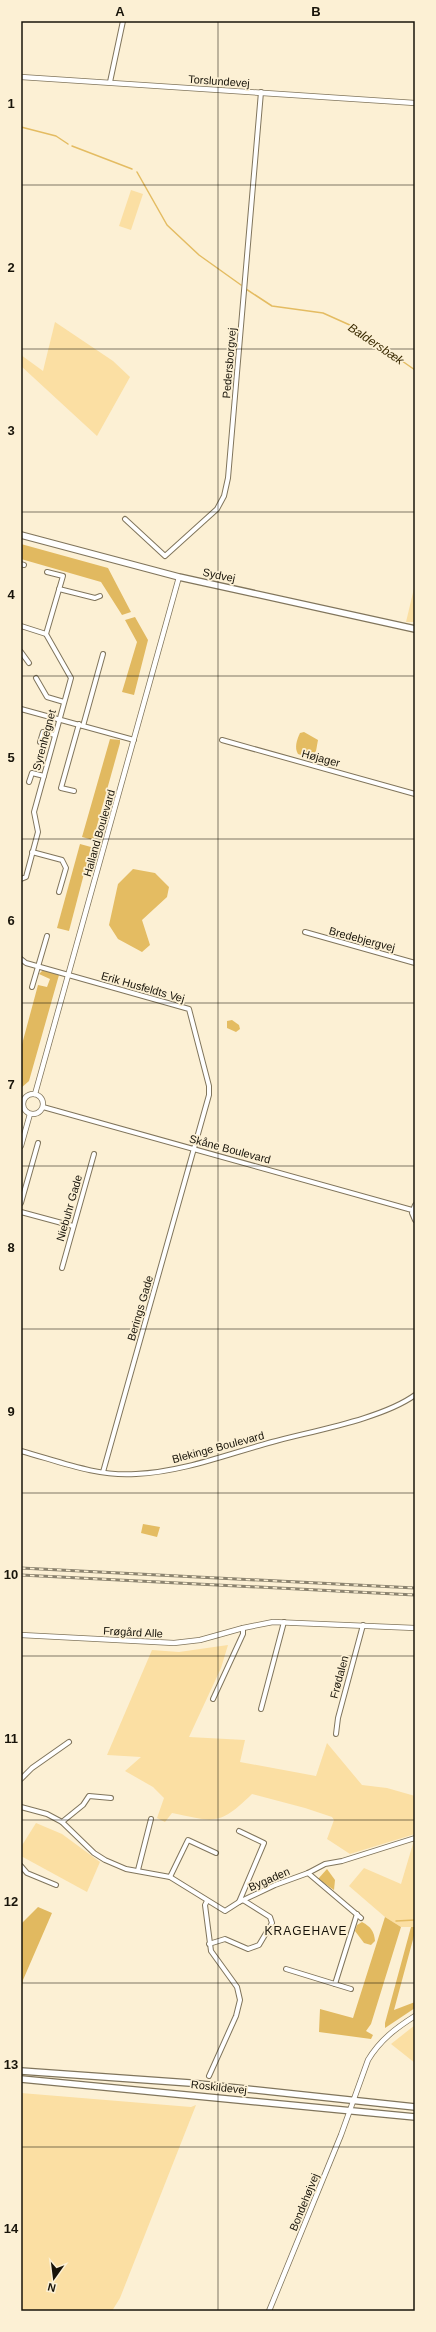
<svg xmlns="http://www.w3.org/2000/svg" width="436" height="2332" font-family="Helvetica,sans-serif">
	<rect width="100%" height="100%" fill="#fcf0d4"/>
	<g fill="#fbdfa3">
		<polygon points="131,190 143,194 131,230 119,226"/>
		<polygon points="55,322 113,361 130,377 97,436 21,366 21,355 43,371"/>
		<polygon points="415,584 415,622 406,622"/>
		<path d="M228 1645 221 1668 189 1737 245 1740 240 1762 316 1776 327 1743 362 1785 387 1788 415 1796V1834L350 1854 327 1839 334 1820 332 1817 305 1808 252 1794C219 1826 215 1822 172 1813L165 1822 157 1818 164 1798 153 1787 125 1771 141 1757 107 1755 152 1650 179 1652Z"/>
		<polygon points="36,1823 62,1834 100,1862 87,1892 21,1856 21,1847"/>
		<polygon points="415,1837 415,1927 401,1927 385,1917 349,1886 364,1868 401,1884"/>
		<polygon points="415,2025 415,2063 391,2044"/>
		<polygon points="21,2093 191,2107 196,2105 120,2298 112,2311 21,2311"/>
	</g>
	<g fill="#e1b960">
		<polygon points="21,544 108,568 131,612 122,615 101,582 21,559"/>
		<polygon points="135,617 148,640 134,695 122,692 137,642 125,620"/>
		<polygon points="110,739 120,740 120,743 93,840 82,837"/>
		<polygon points="80,844 91,847 69,931 57,928"/>
		<polygon points="43,970 59,975 29,1081 21,1088 21,1048 38,985 47,987 50,979 39,974"/>
		<polygon points="38,1907 52,1913 23,1980 21,1995 21,1924"/>
		<polygon points="385,1917 401,1927 371,2024 366,2031 373,2035 371,2039 319,2032 320,2009 353,2018"/>
		<polygon points="411,1927 415,1927 415,1932 394,2010 415,2002 415,2008 385,2028 385,2023"/>
	</g>
	<g fill="#e4bc62">
		<path d="M304 732 318 740 316 751 310 758 298 754C294 748 297 739 300 733Z"/>
		<polygon points="133,869 155,873 169,887 167,897 142,920 150,945 142,952 118,939 109,925 118,884"/>
		<polygon points="232,1020 239,1025 240,1029 236,1032 227,1028 227,1021"/>
		<polygon points="143,1524 160,1527 157,1537 141,1533"/>
		<polygon points="327,1869 335,1880 334,1890 318,1879"/>
		<path d="M362 1922C371 1927 374 1931 375 1941L371 1945 364 1943 355 1931 357 1925Z"/>
	</g>
	<g fill="none" stroke-linecap="round" stroke-linejoin="round">
		<g stroke="#e4bc62" stroke-width="1.5">
			<polyline points="21,127 56,136 68,144"/>
			<polyline points="72,146 132,169"/>
			<polyline points="137,172 167,225 199,255 241,285"/>
			<polyline points="246,289 272,306 323,313 352,326 415,370"/>
			<polyline points="396,1921 415,1920"/>
		</g>
		<defs>
			<g id="minor">
				<polyline points="110,82 123,21"/>
				<polyline points="125,519 165,556 217,509 224,496 228,478 261,92"/>
				<polyline points="21,564 24,565"/>
				<polyline points="59,589 95,598 100,596"/>
				<polyline points="21,626 46,634 71,678 34,812 38,832 26,877 21,879"/>
				<polyline points="46,634 63,576 47,572"/>
				<polyline points="21,652 29,663"/>
				<polyline points="36,678 47,697 64,702"/>
				<polyline points="21,709 134,740"/>
				<polyline points="83,726 103,654"/>
				<polyline points="222,740 415,794"/>
				<polyline points="40,742 43,732 55,735"/>
				<polyline points="29,782 32,773 44,776"/>
				<polyline points="74,791 61,788 79,724"/>
				<polyline points="32,852 62,860 66,868 59,892"/>
				<polyline points="305,932 415,963"/>
				<polyline points="21,959 26,963 189,1009 209,1086 209,1095 103,1472"/>
				<polyline points="32,987 47,936"/>
				<polyline points="43,1107 412,1210"/>
				<polyline points="21,1203 38,1143"/>
				<polyline points="415,1205 412,1213 415,1220"/>
				<polyline points="21,1212 73,1226"/>
				<polyline points="62,1268 94,1154"/>
				<path d="M21 1451C58 1461 97 1477 136 1474 182 1472 228 1454 272 1442 312 1431 382 1419 415 1395"/>
				<polyline points="213,1699 243,1634 243,1628"/>
				<polyline points="261,1709 284,1622"/>
				<polyline points="336,1734 338,1718 363,1625"/>
				<polyline points="21,1779 32,1768 69,1742"/>
				<polyline points="21,1807 47,1814 62,1822 94,1853 105,1860 126,1869 170,1877 225,1911 239,1902 275,1885 308,1873 325,1864 342,1861 415,1838"/>
				<polyline points="62,1822 83,1805 89,1796 111,1798"/>
				<polyline points="21,1866 27,1873 56,1885"/>
				<polyline points="138,1870 151,1819"/>
				<polyline points="308,1873 361,1918"/>
				<polyline points="170,1877 188,1840 216,1853"/>
				<polyline points="207,1901 205,1905 211,1951 237,1987 240,2000 236,2016 209,2076"/>
				<polyline points="239,1902 264,1843 239,1831"/>
				<polyline points="209,1944 225,1939 248,1949 259,1945 272,1923 270,1917 243,1900"/>
				<polyline points="286,1969 351,1989"/>
				<polyline points="335,1984 357,1914"/>
			</g>
			<g id="tertiary">
				<polyline points="21,77 415,103"/>
				<circle cx="33" cy="1104" r="10"/>
				<polyline points="35,1094 179,577"/>
				<polyline points="21,1146 30,1114"/>
				<polyline points="21,1635 174,1643 200,1640 243,1628 273,1622 415,1628"/>
				<path d="M269 2311 341 2135 368 2060C380 2040 396 2028 415 2016"/>
			</g>
			<g id="secondary">
				<polyline points="21,535 179,577 415,629"/>
				<polyline points="21,2071 190,2083 415,2107"/>
				<polyline points="21,2079 415,2117"/>
			</g>
		</defs>
		<use href="#minor" stroke="#80755c" stroke-width="6"/>
		<use href="#tertiary" stroke="#80755c" stroke-width="6"/>
		<use href="#secondary" stroke="#80755c" stroke-width="8"/>
		<use href="#minor" stroke="#fff" stroke-width="4"/>
		<use href="#tertiary" stroke="#fff" stroke-width="4.5"/>
		<use href="#secondary" stroke="#fff" stroke-width="5.5"/>
		<defs>
			<g id="rail">
				<polyline points="21,1568 415,1588"/>
				<polyline points="21,1575 415,1595"/>
			</g>
		</defs>
		<use href="#rail" stroke="#8b836f" stroke-width="3"/>
		<use href="#rail" stroke="#fcf0d4" stroke-width="1.5" stroke-dasharray="4.5" stroke-linecap="butt"/>
	</g>
	<path fill="none" stroke="#18140a" stroke-width="1" stroke-opacity="0.55" d="M218 21V2311M21 185H415M21 349H415M21 512H415M21 676H415M21 839H415M21 1003H415M21 1166H415M21 1329H415M21 1493H415M21 1656H415M21 1820H415M21 1983H415M21 2147H415"/>
	<g text-anchor="middle" stroke-width="3.5" stroke-linejoin="round" paint-order="stroke">
		<g font-size="11" fill="#18140a" stroke="#fcf0d4">
			<text transform="translate(219 81) rotate(4)" y="4">Torslundevej</text>
			<text transform="translate(229 363) rotate(-85)" y="4">Pedersborgvej</text>
			<text transform="translate(219 575) rotate(12)" y="4">Sydvej</text>
			<text transform="translate(44 740) rotate(-75)" y="4">Syrenhegnet</text>
			<text transform="translate(321 758) rotate(15)" y="4">Højager</text>
			<text transform="translate(99 833) rotate(-74)" y="4">Halland Boulevard</text>
			<text transform="translate(362 939) rotate(15)" y="4">Bredebjergvej</text>
			<text transform="translate(143 987) rotate(16)" y="4">Erik Husfeldts Vej</text>
			<text transform="translate(230 1149) rotate(15)" y="4">Skåne Boulevard</text>
			<text transform="translate(69 1208) rotate(-74)" y="4">Niebuhr Gade</text>
			<text transform="translate(140 1308) rotate(-74)" y="4">Berings Gade</text>
			<text transform="translate(218 1447) rotate(-15)" y="4">Blekinge Boulevard</text>
			<text transform="translate(133 1632) rotate(3)" y="4">Frøgård Alle</text>
			<text transform="translate(339 1677) rotate(-75)" y="4">Frødalen</text>
			<text transform="translate(269 1879) rotate(-23)" y="4">Bygaden</text>
			<text transform="translate(219 2087) rotate(6)" y="4">Roskildevej</text>
			<text transform="translate(304 2202) rotate(-68)" y="4">Bondehøjvej</text>
		</g>
		<g font-size="12" font-style="italic" fill="#3c2c03" stroke="#fcf0d4">
			<text transform="translate(376 344) rotate(34)" y="4">Baldersbæk</text>
		</g>
		<g font-size="12" letter-spacing="1" fill="#18140a" stroke="#fcf0d4">
			<text x="306" y="1935">KRAGEHAVE</text>
		</g>
	</g>
	<rect width="436" height="2332" fill="none" stroke="#fcf0d4" stroke-width="44"/>
	<g transform="translate(54 2278) rotate(194)" stroke="#fcf0d4" stroke-width="3" paint-order="stroke">
	<path d="M0-3L7 15L0 10L-7 15Z" fill="#18140a"/>
	<text y="-6" font-size="11" font-weight="bold" text-anchor="middle" fill="#18140a">N</text>
	</g>
	<rect x="22" y="22" width="392" height="2288" fill="none" stroke="#18140a" stroke-width="1.5"/>
	<g font-size="13" text-anchor="middle" font-weight="bold" fill="#18140a">
		<text x="120" y="16">A</text>
		<text x="316" y="16">B</text>
		<text x="11" y="108">1</text>
		<text x="11" y="272">2</text>
		<text x="11" y="435">3</text>
		<text x="11" y="599">4</text>
		<text x="11" y="762">5</text>
		<text x="11" y="925">6</text>
		<text x="11" y="1089">7</text>
		<text x="11" y="1252">8</text>
		<text x="11" y="1416">9</text>
		<text x="11" y="1579">10</text>
		<text x="11" y="1743">11</text>
		<text x="11" y="1906">12</text>
		<text x="11" y="2069">13</text>
		<text x="11" y="2233">14</text>
	</g>
</svg>
